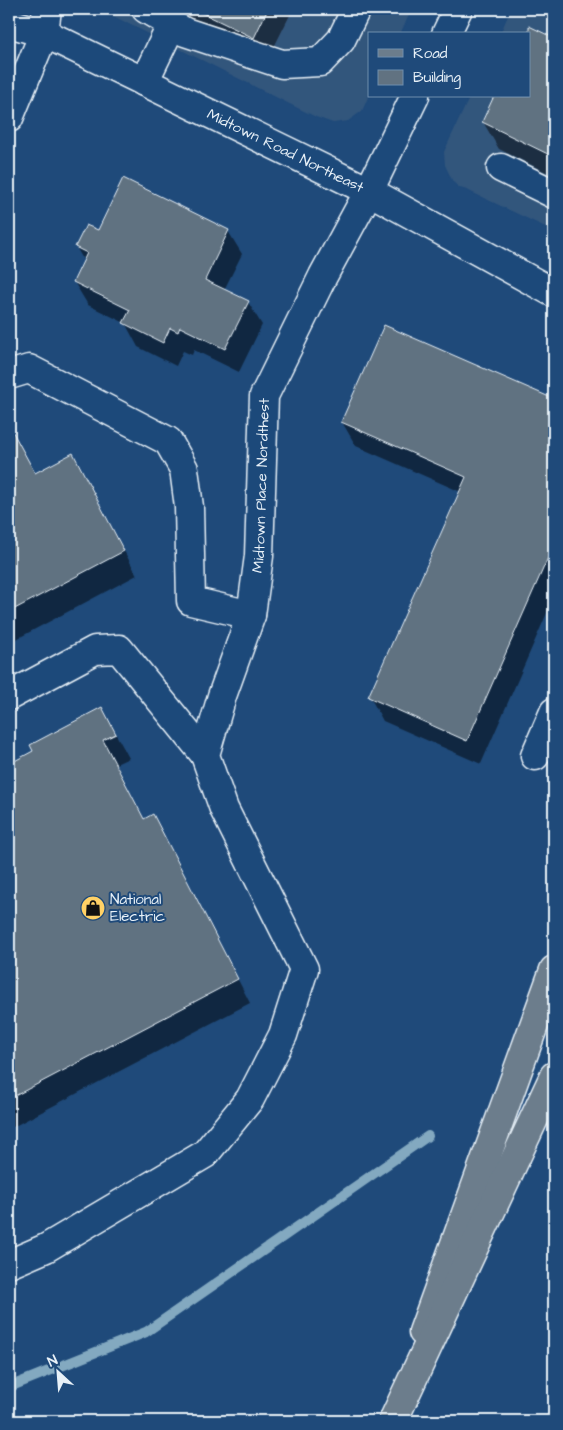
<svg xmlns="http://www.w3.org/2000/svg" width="563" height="1430" font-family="'Architects Daughter',sans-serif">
	<rect width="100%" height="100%" fill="#1f4a7a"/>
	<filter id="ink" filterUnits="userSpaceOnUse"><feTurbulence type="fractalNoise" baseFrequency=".02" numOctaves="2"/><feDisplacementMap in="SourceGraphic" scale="10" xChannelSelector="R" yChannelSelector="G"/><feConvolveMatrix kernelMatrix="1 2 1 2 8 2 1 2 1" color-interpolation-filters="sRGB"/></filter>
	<g filter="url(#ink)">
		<g fill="#33567c">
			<polygon points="99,9 412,9 400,34 369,34 369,95 362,111 348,121 333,123 316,117"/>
			<polygon points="511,9 554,9 554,231 467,190 460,188 453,182 445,165 444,152 470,96 529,96 529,34 500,34"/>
		</g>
		<g fill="#0007">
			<polygon points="160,9 293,9 267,61"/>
			<polygon points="529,28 554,40 554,176 499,149 483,122 529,96 529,34 526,34"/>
			<polygon points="228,231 242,254 224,290 248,302 262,325 239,372 194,350 192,355 183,351 176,366 138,347 125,323 88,305 74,282 84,261 76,247 98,232"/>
			<polygon points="385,326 554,401 554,597 481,764 383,721 370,697 461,492 356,446 342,422"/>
			<polygon points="19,447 35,474 72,454 137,575 9,643 9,452"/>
			<polygon points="102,709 129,758 116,764 144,820 166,840 250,1003 9,1129 9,765 35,751"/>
		</g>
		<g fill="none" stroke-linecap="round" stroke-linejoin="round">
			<polyline stroke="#83a9c0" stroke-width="10" points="9,1387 146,1332 428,1136"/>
		</g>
		<g fill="#617281" stroke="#e8f1f8">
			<polygon points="194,9 268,9 254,38"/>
			<polygon points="529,26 554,38 554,157 482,122 494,96 529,96"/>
			<polygon points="123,178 229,230 205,280 249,301 225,349 180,327 178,332 170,328 163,343 123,323 130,310 73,282 87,253 75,247 86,225 98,230"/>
			<polygon points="384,325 554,399 554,544 467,741 368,697 466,477 341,422"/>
			<polygon points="9,425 35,473 73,453 124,551 9,612"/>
			<polygon points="102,707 116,734 103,740 144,819 153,814 238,979 9,1099 9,764 33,751 30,745"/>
		</g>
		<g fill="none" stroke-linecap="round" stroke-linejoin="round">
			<defs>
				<g id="minor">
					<polyline points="146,9 185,32 282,64 320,62 341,40 356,9"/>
					<path id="s1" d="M9 23 44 33 369 191 554 293"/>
					<polyline points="446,34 458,9"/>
					<polyline points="144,82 172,24"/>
					<polyline points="9,118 44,33 47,9"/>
					<polyline points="501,168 554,194"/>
					<polyline points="9,375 29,369 168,441 184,469 189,507 191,601 251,615"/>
					<polyline points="9,696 95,650 119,649 205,755"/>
					<polyline points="535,756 554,712"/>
					<path id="s2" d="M9 1264 46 1248 205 1154 250 1099 283 1035 304 969 224 809 205 755 222 696 251 615 259 556 264 396 323 276 369 191 415 96"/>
				</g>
				<polyline id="major" points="423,1332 554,970"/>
				<polyline id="highway" points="393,1421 554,1076"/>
			</defs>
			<use href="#minor" stroke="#e8f1f8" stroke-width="31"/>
			<use href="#major" stroke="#e8f1f8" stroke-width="31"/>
			<use href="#highway" stroke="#e8f1f8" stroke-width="31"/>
			<use href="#minor" stroke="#1f4a7a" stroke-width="28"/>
			<use href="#major" stroke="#6c7d8c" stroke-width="28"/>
			<use href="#highway" stroke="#6c7d8c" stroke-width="28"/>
		</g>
	</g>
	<defs>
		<symbol id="shop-disc" viewBox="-11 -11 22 22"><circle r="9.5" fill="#ffd166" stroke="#1f4a7a"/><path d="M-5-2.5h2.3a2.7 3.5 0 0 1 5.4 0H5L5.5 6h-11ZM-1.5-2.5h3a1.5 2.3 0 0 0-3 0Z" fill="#111"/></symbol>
	</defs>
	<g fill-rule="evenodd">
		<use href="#shop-disc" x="79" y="894" width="28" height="28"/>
	</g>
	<g text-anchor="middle" stroke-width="4" stroke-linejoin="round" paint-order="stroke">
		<g font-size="15" fill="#e8f1f8" stroke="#1f4a7a">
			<text dy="5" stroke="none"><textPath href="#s1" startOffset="305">Midtown Road Northeast</textPath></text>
			<text dy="5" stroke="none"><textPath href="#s2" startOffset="951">Midtown Place Nordthest</textPath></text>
		</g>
		<g font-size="15" fill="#e8f1f8" stroke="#1f4a7a" text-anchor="start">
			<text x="110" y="904">National<tspan x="110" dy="17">Electric</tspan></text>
		</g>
	</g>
	<rect width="563" height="1430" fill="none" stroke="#1f4a7a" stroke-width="30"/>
	<rect x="15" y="15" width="533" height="1400" fill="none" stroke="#e8f1f8" stroke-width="2" filter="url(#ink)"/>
	<rect x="368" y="32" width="162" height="65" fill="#1f4a7a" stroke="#6f8dac"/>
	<rect x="378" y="49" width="25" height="8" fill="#6c7d8c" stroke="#6f8dac"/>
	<text x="413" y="58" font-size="15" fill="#e8f1f8">Road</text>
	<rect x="378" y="70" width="25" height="15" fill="#617281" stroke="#6f8dac"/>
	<text x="413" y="82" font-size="15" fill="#e8f1f8">Building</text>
	<g transform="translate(58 1372) rotate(334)" stroke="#1f4a7a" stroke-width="4" paint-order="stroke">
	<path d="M0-4L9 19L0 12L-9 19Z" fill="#e8f1f8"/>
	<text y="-8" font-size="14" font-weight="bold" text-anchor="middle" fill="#e8f1f8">N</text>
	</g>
</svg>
